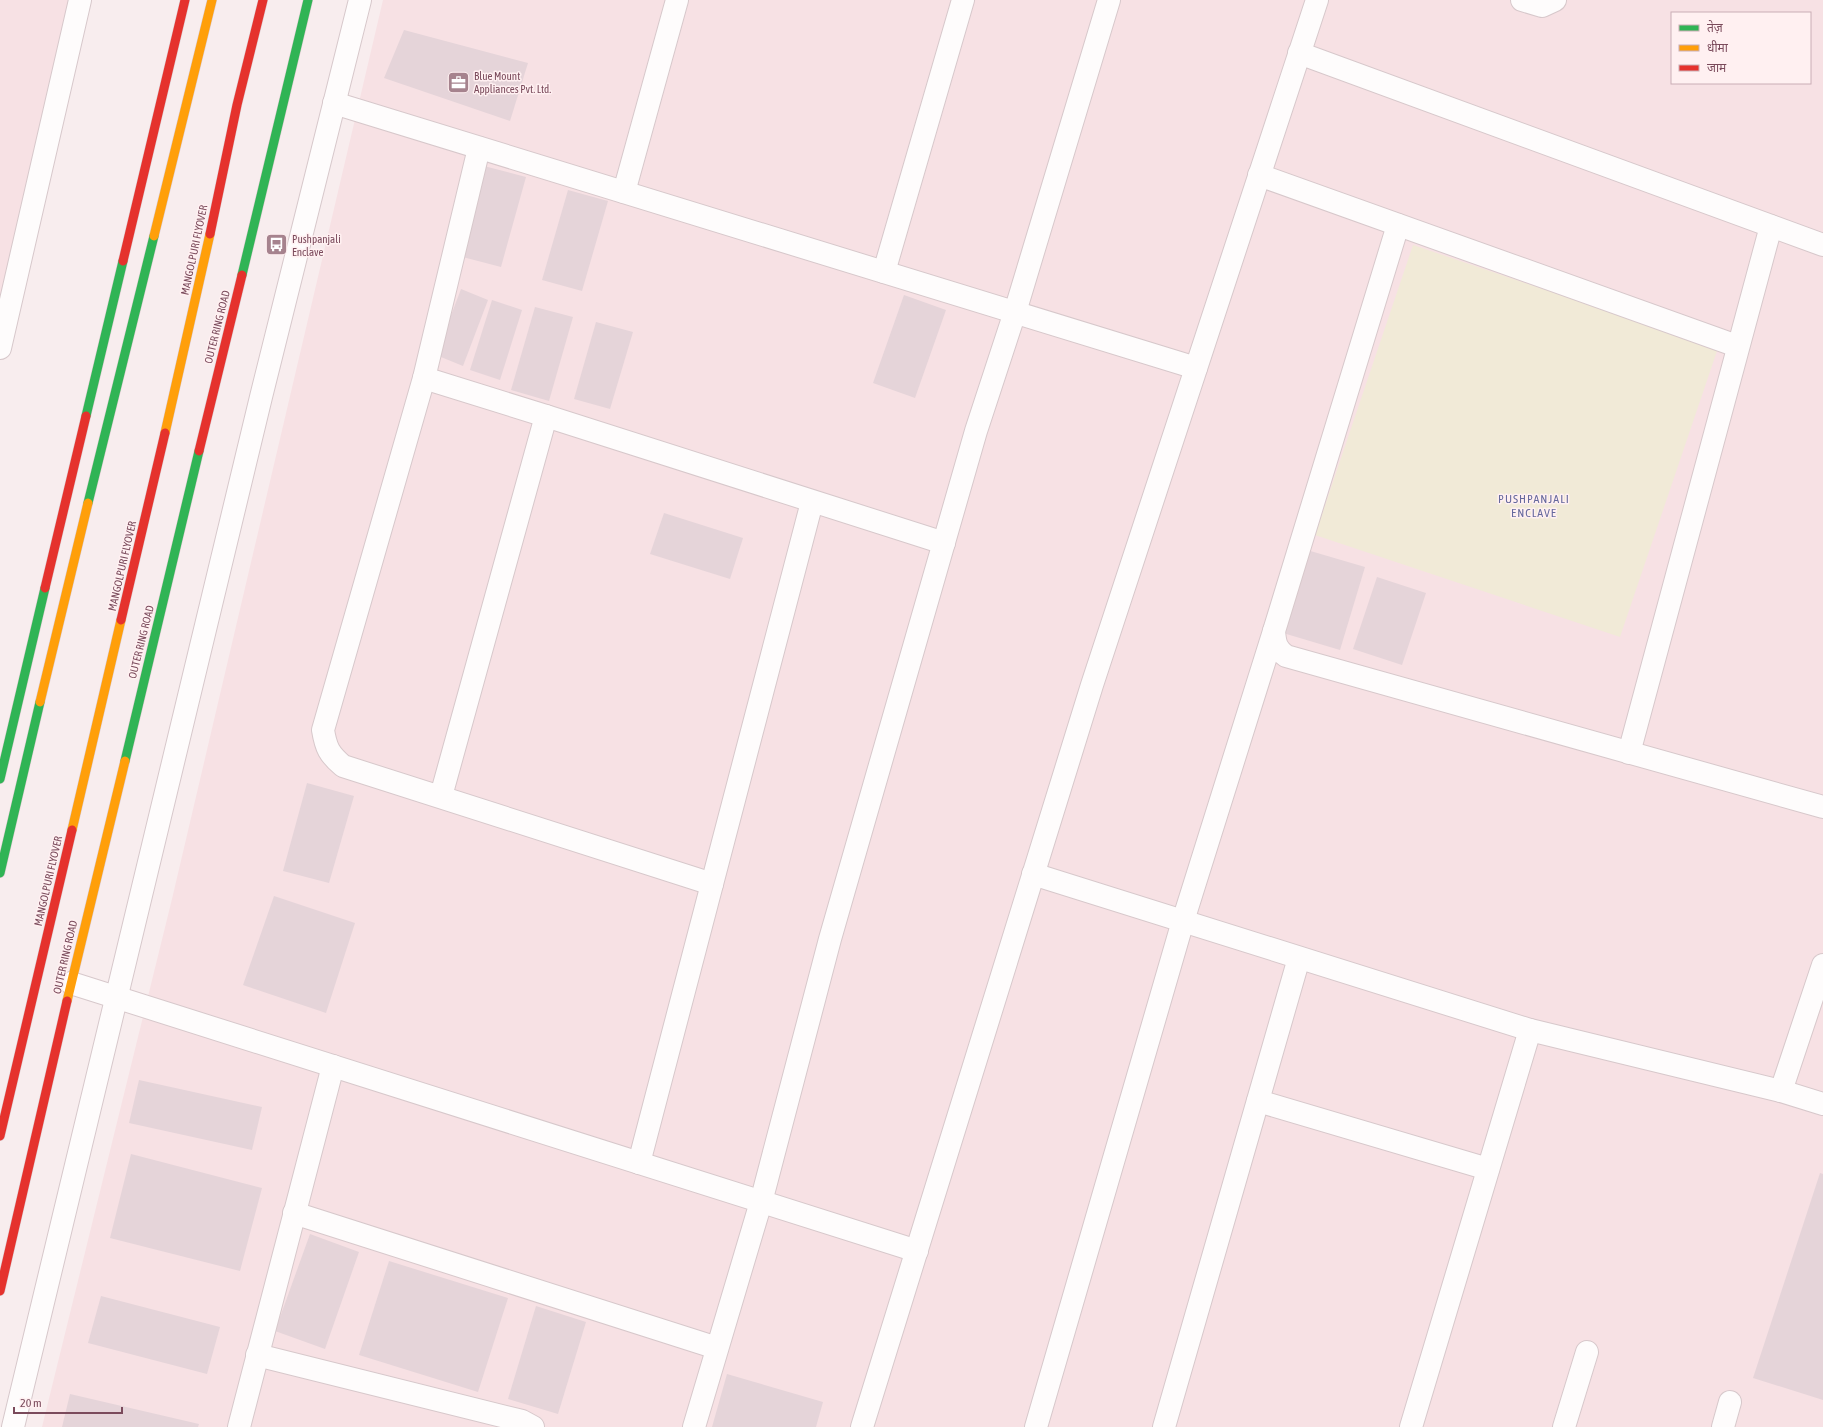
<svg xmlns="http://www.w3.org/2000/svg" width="1823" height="1427" font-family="'Asap Condensed','Noto Sans Devanagari',sans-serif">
	<rect width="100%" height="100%" fill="#f8edee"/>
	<g fill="#f7e1e4" fill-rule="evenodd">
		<polygon points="0,0 85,0 0,324"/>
		<path d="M383 0H1823V1427H42L172 899ZM1672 13H1810V83H1672Z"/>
	</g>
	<polygon fill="#f1ead7" points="1413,245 1718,348 1620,637 1315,535"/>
	<g fill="#e5d4d9">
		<polygon points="404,30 528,63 510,121 384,78"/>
		<polygon points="480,165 526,177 501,267 455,255"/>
		<polygon points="568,190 608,201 582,291 542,280"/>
		<polygon points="461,289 488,300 463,366 436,355"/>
		<polygon points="904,295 946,310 915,398 873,383"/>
		<polygon points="492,300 522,310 500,380 470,370"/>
		<polygon points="535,307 573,317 549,401 511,390"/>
		<polygon points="596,322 633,332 610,409 574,399"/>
		<polygon points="664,513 743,538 730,579 650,554"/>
		<polygon points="1307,550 1365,567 1340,650 1283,633"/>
		<polygon points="1377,577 1426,593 1402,665 1353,649"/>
		<polygon points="307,783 354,796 329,883 283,871"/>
		<polygon points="274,896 355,923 326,1013 243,985"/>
		<polygon points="139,1080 262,1107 252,1150 129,1123"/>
		<polygon points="131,1154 262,1188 240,1271 110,1238"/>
		<polygon points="1820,1173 1823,1174 1823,1400 1753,1378"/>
		<polygon points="310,1234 359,1252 325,1349 275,1331"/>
		<polygon points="389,1261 508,1298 478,1392 359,1355"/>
		<polygon points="101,1296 220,1327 207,1374 88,1343"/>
		<polygon points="536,1306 586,1322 558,1414 508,1399"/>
		<polygon points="727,1374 823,1402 816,1427 712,1427"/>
		<polygon points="70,1394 199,1424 198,1427 62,1427"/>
	</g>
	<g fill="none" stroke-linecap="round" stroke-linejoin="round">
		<defs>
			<g id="street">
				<polyline points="1522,0 1542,6 1555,0"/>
				<polyline points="1299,53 1823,245"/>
				<polyline points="334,103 1196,368"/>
				<path d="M479 148 424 378 323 730C326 748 329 754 343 766L712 884"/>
				<polyline points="1259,175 1737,346"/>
				<polyline points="624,192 677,0"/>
				<path d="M1398 225 1274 631C1275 643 1276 649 1286 656L1823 807"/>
				<polyline points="884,272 963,0"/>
				<polyline points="0,348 80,0"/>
				<polyline points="424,378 546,416 944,543"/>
				<polyline points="1629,753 1771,226"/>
				<polyline points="441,796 546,416"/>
				<polyline points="1033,874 1530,1030 1781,1091 1823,1104"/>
				<polyline points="71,983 917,1251"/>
				<polyline points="1781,1091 1823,965"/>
				<polyline points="1258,1101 1488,1169"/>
				<polyline points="639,1163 812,502"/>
				<polyline points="294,1213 717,1348"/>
				<polyline points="257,1355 522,1421 533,1427"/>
				<polyline points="13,1427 261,397 360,0"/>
				<polyline points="239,1427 333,1066"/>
				<polyline points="694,1427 761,1202 830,939 976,431 1015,312 1109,0"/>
				<polyline points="862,1427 1092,685 1317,0"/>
				<polyline points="1036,1427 1183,921 1274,631"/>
				<polyline points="1164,1427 1299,958"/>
				<polyline points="1411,1427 1530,1030"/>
				<polyline points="1564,1427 1587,1352"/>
				<polyline points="1723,1427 1730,1402"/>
			</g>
			<g id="fast">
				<polyline points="242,275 308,0"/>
				<polyline points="86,416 123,261"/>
				<polyline points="88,503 154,236"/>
				<polyline points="125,761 199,451"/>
				<polyline points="0,779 45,588"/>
				<polyline points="0,873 40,702"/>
			</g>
			<g id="slow">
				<polyline points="154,236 212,0"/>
				<polyline points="165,433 210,234"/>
				<polyline points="40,702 88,503"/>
				<polyline points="72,830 121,620"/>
				<polyline points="67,1001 125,761"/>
			</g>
			<g id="jam">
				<polyline points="210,234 237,105 263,0"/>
				<polyline points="123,261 185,0"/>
				<polyline points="199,451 242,275"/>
				<polyline points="45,588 86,416"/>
				<polyline points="121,620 165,433"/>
				<polyline points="0,1136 72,830"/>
				<polyline points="0,1291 67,1001"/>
			</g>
		</defs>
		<use href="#street" stroke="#d7c8cb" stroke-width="24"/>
		<use href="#fast" stroke="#dacace" stroke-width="10"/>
		<use href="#slow" stroke="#dacace" stroke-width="10"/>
		<use href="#jam" stroke="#dacace" stroke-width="10"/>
		<use href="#street" stroke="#fefcfc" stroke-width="22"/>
		<use href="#fast" stroke="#30b455" stroke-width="9"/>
		<use href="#slow" stroke="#ff9f0a" stroke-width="9"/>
		<use href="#jam" stroke="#e5322d" stroke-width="9"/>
	</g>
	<defs>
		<symbol id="office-square" viewBox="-11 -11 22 22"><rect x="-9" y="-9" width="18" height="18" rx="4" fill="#a6838e" stroke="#fff0f1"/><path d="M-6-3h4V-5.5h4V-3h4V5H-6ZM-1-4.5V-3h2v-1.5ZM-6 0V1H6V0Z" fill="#fff"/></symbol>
		<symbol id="bus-square" viewBox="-11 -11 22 22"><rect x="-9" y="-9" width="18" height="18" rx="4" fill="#a6838e" stroke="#fff0f1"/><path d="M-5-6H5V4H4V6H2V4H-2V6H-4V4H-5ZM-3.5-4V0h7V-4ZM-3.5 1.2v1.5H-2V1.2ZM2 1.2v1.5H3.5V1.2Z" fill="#fff"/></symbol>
	</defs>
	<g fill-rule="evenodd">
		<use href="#office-square" x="446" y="70" width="25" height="25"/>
		<use href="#bus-square" x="264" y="232" width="25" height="25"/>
	</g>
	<g text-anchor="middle" stroke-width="3" stroke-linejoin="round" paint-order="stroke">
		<g font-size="11" fill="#7a4a5b" stroke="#fff0f1" text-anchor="start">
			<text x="474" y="80">Blue Mount<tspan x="474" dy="13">Appliances Pvt. Ltd.</tspan></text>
			<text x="292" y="243">Pushpanjali<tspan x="292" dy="13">Enclave</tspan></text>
		</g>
		<g font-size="11" fill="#7a4a5b" stroke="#fff0f1">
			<text transform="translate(194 250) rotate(-78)" y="4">MANGOLPURI FLYOVER</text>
			<text transform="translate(217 327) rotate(-76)" y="4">OUTER RING ROAD</text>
			<text transform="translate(122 566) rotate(-77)" y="4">MANGOLPURI FLYOVER</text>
			<text transform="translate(141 642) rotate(-76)" y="4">OUTER RING ROAD</text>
			<text transform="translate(48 881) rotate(-77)" y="4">MANGOLPURI FLYOVER</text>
			<text transform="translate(65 957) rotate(-77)" y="4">OUTER RING ROAD</text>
		</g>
		<g font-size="12" letter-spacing="1" fill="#66699d" stroke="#fff0f1">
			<text x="1534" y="503">PUSHPANJALI<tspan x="1534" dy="14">ENCLAVE</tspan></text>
		</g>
	</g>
	<rect x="1671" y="12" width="140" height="72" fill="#fff0f1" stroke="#caaeb5"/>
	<rect x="1679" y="25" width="20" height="6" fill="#30b455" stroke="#caaeb5"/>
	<text x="1707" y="32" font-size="12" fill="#7a4a5b">तेज़</text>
	<rect x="1679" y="45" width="20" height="6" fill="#ff9f0a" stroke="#caaeb5"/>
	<text x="1707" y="52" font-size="12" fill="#7a4a5b">धीमा</text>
	<rect x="1679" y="65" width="20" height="6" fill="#e5322d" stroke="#caaeb5"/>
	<text x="1707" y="72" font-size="12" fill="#7a4a5b">जाम</text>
	<path d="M14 1407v6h108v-6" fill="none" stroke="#7a4a5b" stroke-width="2"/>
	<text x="20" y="1407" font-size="12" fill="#7a4a5b" stroke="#fff0f1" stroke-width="3" paint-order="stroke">20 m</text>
</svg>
